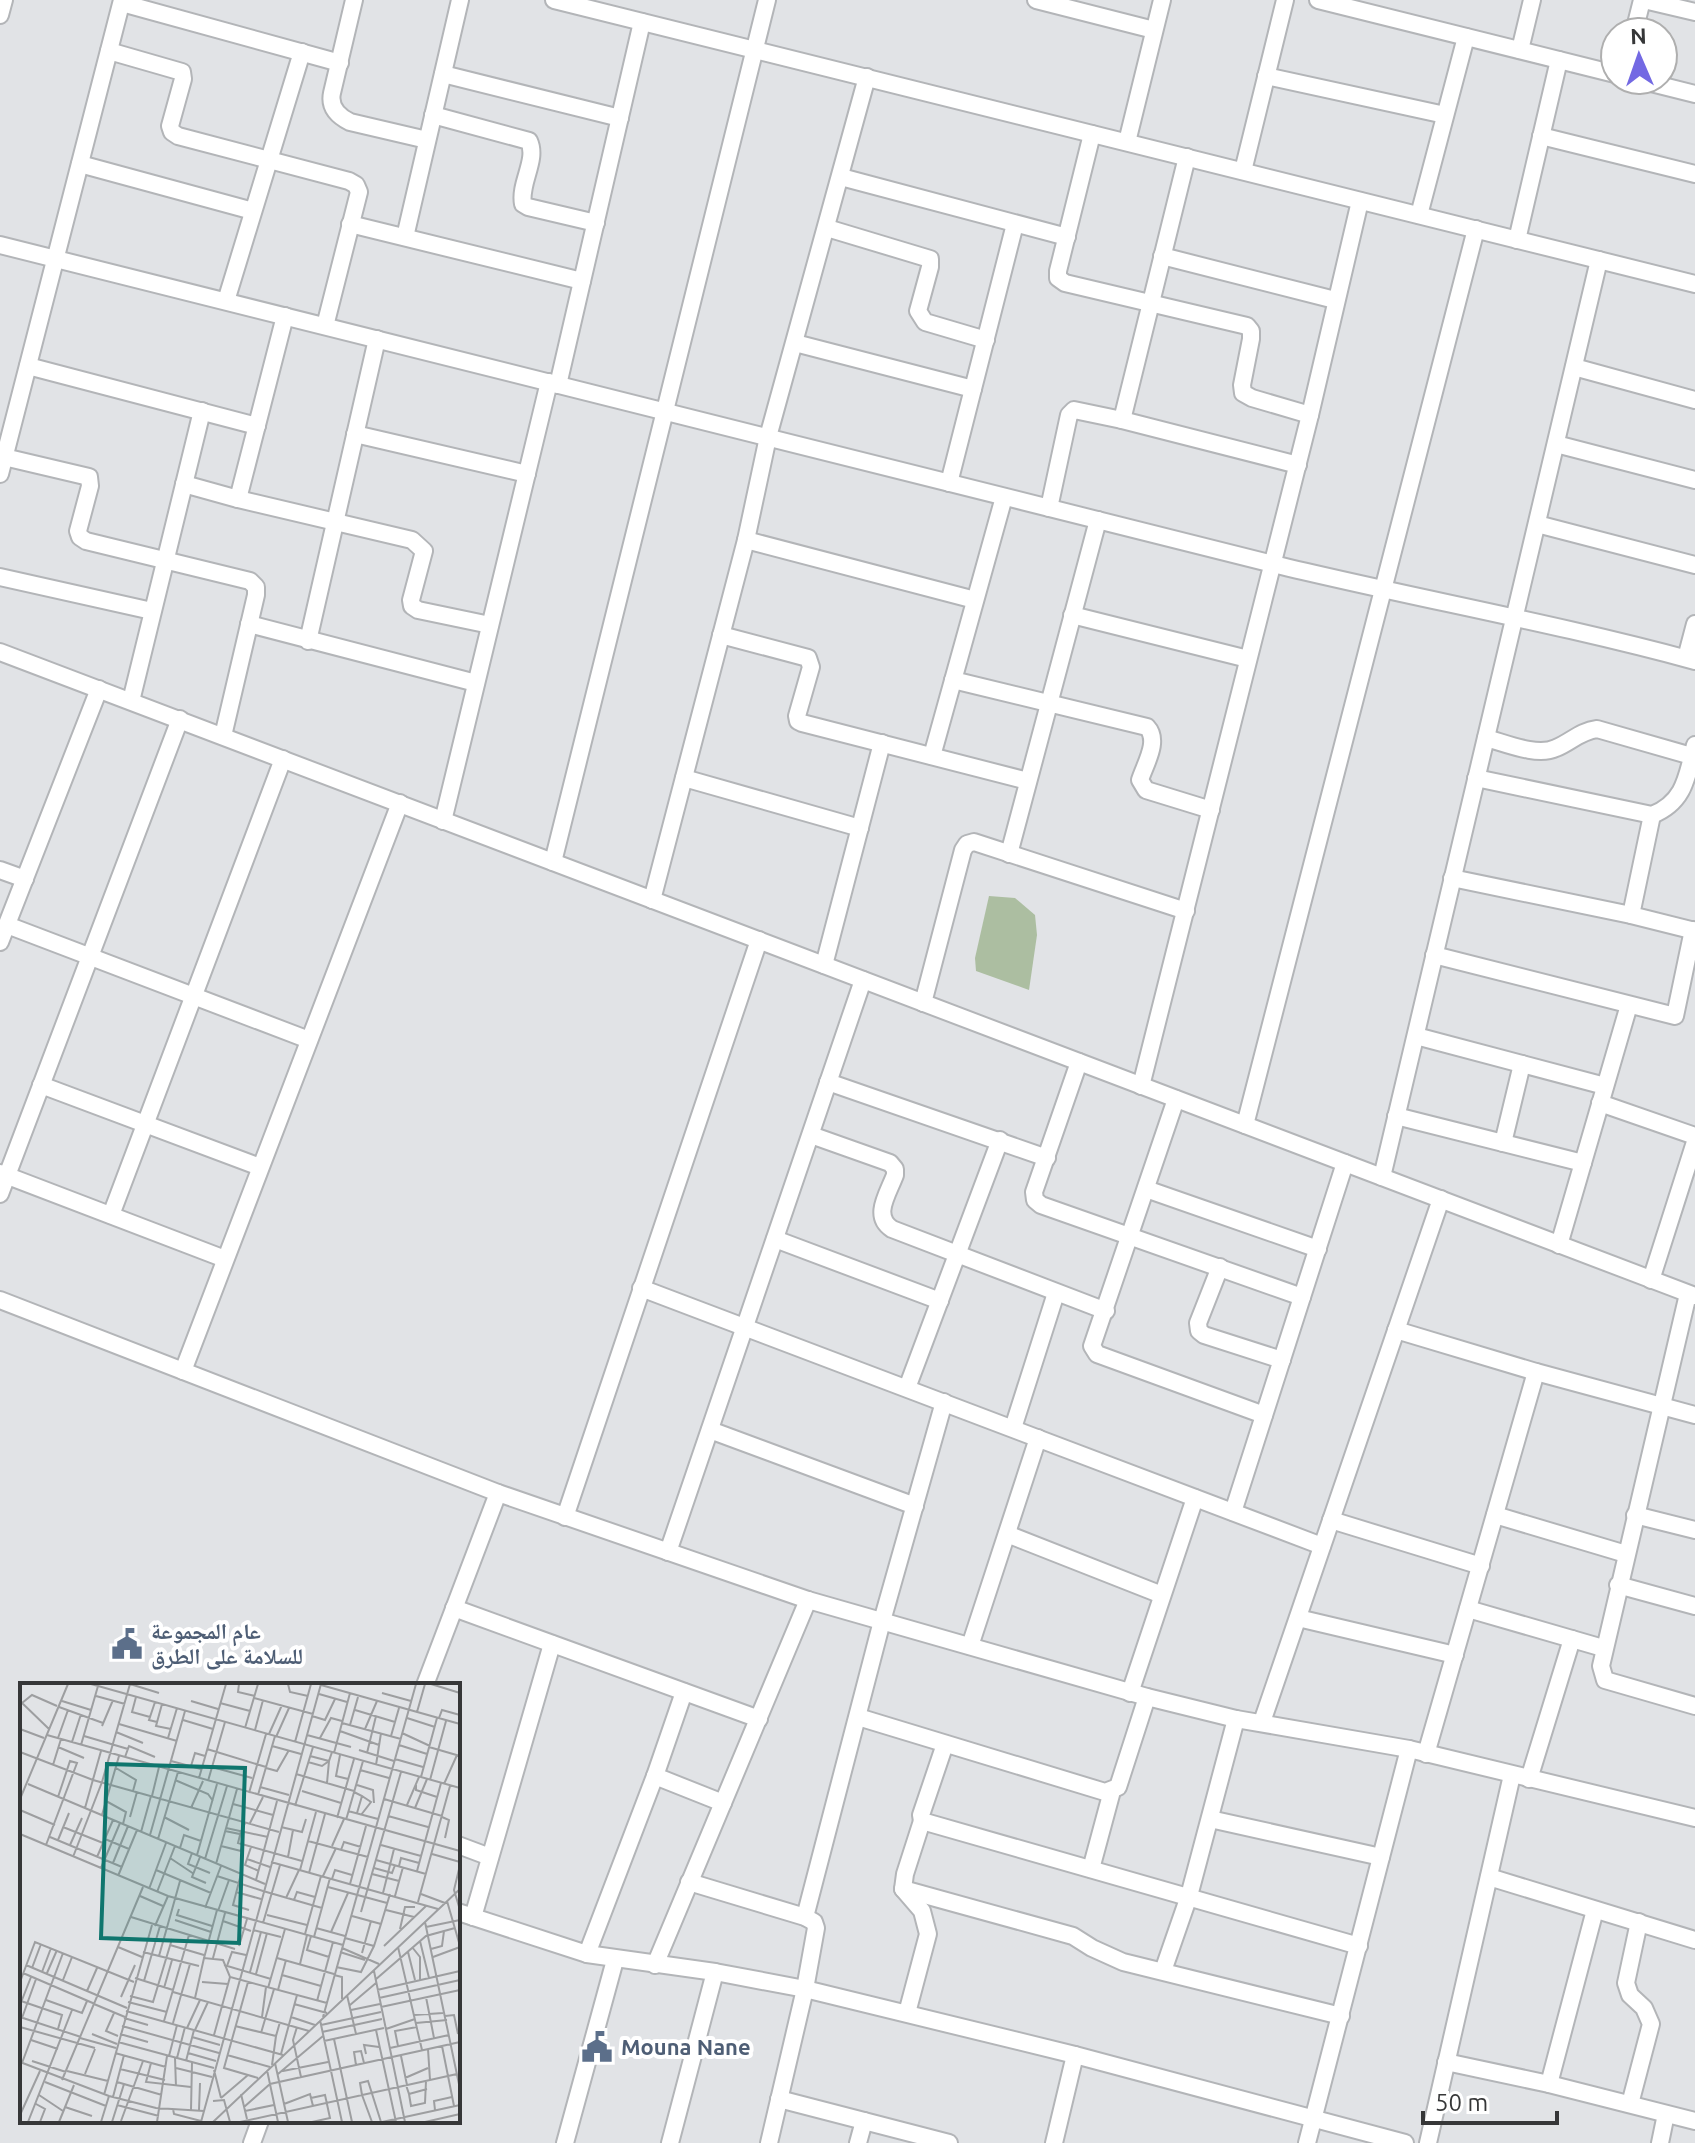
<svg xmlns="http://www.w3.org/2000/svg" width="1695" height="2143" font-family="Ubuntu,'Noto Naskh Arabic',sans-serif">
	<rect width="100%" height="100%" fill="#e1e3e6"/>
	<polygon fill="#acbea1" points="989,896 1015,898 1035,915 1037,935 1029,990 976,971 975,958"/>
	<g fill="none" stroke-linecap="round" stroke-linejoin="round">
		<defs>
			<g id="street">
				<path d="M354 0 332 93C329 107 338 116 350 122L427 140"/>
				<polyline points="554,0 1695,284"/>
				<polyline points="1036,0 1154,30"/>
				<polyline points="1318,0 1615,74"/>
				<polyline points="1644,0 1695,12"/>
				<polyline points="122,3 340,63"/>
				<polyline points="0,15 4,0"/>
				<polyline points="1634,32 1642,0"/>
				<polyline points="1520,50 1532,0"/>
				<polyline points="109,51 182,72 183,79 170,126 172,132 178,136 349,181 356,185 359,192 325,326"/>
				<polyline points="443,74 620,118"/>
				<polyline points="1266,76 1445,115"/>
				<polyline points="1639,80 1695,94"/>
				<path d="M433 115 529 141C538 160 519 183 523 204L528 207 596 223"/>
				<polyline points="1092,134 1058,271 1058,278 1065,283 1247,326 1251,331 1251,339 1242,385 1243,393 1252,398 1310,415"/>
				<polyline points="1541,136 1695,174"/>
				<polyline points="1127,142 1162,0"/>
				<polyline points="80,164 253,211"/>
				<polyline points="1243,171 1285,0"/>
				<polyline points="841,177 1067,237"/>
				<polyline points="1419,215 1466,37"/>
				<polyline points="350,224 582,281"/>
				<polyline points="827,228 930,259 930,267 918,311 925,322 986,340"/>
				<polyline points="405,237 460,0"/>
				<polyline points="1517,240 1559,60"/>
				<path d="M0 245 1273 564C1413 598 1555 623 1695 661"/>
				<polyline points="1162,256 1335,300"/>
				<polyline points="226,301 302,52"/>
				<polyline points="795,343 973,389"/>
				<polyline points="28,366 257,426"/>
				<polyline points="1574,367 1695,400"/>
				<polyline points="558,385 642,22"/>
				<polyline points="1122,420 1187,157"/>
				<polyline points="355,434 527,474"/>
				<polyline points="1556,444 1695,480"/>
				<polyline points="4,457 89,477 90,486 78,531 80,537 86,541 250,581 256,587 256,595 223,736"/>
				<polyline points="0,474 122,0"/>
				<polyline points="949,483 1015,224"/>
				<polyline points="184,484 238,499 285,316"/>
				<polyline points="238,499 412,540 424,551 411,600 412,606 418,610 490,625"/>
				<polyline points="1049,508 1069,415 1074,410 1122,420 1298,465"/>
				<polyline points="1537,524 1695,565"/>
				<polyline points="746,540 975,600"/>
				<polyline points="0,577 152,611"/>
				<polyline points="1072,615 1248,659"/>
				<polyline points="249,624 476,683"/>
				<polyline points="721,635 808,658 811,667 797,716 798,721 802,723 1028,781"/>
				<polyline points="308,641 377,339"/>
				<polyline points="0,652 1695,1296"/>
				<polyline points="1686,658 1695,624"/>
				<path d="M953 680 1147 727C1160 741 1145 764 1140 780L1146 790 1211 810"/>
				<polyline points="131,701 202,411"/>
				<path d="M1486 738C1505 743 1537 757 1556 748 1571 742 1580 731 1597 729L1695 757"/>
				<polyline points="932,756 1004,497"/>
				<polyline points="684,778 860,828"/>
				<path d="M1476 778 1652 815C1685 802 1687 776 1695 745"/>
				<polyline points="1652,815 1631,915 1695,931"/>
				<polyline points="443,821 549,382"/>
				<polyline points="1009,854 1098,520"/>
				<polyline points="553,862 767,0"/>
				<polyline points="0,870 25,879"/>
				<polyline points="1452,878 1631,915"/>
				<polyline points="652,900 746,540 768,437 867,77"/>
				<polyline points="7,925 309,1040"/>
				<polyline points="0,942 99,689"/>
				<polyline points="1434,955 1675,1016 1693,930"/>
				<polyline points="824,965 882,743"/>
				<polyline points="923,1003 963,850 967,844 974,842 1186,911"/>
				<polyline points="1416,1036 1605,1086"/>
				<polyline points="1079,1062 1034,1192 1035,1200 1041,1205 1302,1297"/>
				<polyline points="828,1082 1047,1158"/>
				<polyline points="41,1085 260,1167"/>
				<polyline points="1141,1086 1310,415 1360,201"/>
				<polyline points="1176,1099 1092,1346 1097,1354 1264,1415"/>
				<polyline points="1600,1103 1695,1136"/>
				<polyline points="1396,1116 1583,1163"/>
				<polyline points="1245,1125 1476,229"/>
				<path d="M811 1135 890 1163 895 1169V1175C888 1194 872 1216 892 1229L1106 1311"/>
				<polyline points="1503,1143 1522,1064"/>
				<polyline points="0,1173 225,1259"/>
				<polyline points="1382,1177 1599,260"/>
				<polyline points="1146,1189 1318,1249"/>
				<polyline points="0,1194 180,719"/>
				<polyline points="111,1215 283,759"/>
				<polyline points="775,1239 940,1301"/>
				<polyline points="1559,1245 1629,1005"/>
				<polyline points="1220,1267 1198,1323 1199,1331 1204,1335 1282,1360"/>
				<polyline points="1651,1280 1695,1142"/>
				<polyline points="641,1288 1322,1546"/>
				<polyline points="1688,1294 1601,1666 1605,1680 1695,1706"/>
				<polyline points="0,1300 498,1493 808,1600 1147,1697 1236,1719 1409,1749 1695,1818"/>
				<polyline points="1396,1330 1536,1372 1695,1415"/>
				<polyline points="183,1371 400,803"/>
				<polyline points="907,1388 1000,1140"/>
				<polyline points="1013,1428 1056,1293"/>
				<polyline points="710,1430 915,1506"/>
				<polyline points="1233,1512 1345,1163"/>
				<polyline points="1495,1515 1626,1554"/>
				<polyline points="1635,1515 1695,1530"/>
				<polyline points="565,1517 759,940"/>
				<polyline points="1331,1520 1481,1566"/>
				<polyline points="1007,1534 1162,1595"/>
				<polyline points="668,1552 863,980"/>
				<polyline points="1618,1585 1695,1606"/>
				<polyline points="454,1608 759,1719"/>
				<polyline points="1468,1609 1603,1648"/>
				<polyline points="1298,1618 1455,1655"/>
				<polyline points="970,1646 1038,1438"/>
				<polyline points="425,1685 498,1493"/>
				<polyline points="1130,1693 1195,1498"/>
				<polyline points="858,1717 1105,1792 1118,1787 1147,1697"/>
				<polyline points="1262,1722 1441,1199"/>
				<polyline points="945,1744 921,1815 922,1821 1359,1946"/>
				<polyline points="1426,1754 1536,1372"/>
				<polyline points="655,1776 723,1803"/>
				<polyline points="1529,1779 1572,1639"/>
				<polyline points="1210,1819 1381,1857"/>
				<polyline points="458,1845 490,1857"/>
				<polyline points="1091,1869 1112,1791"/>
				<polyline points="1489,1877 1695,1940"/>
				<polyline points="689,1882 805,1917 814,1922 816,1928 805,1989 769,2143"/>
				<polyline points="903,1889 1073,1936 1092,1948 1123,1962 1341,2016"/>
				<polyline points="458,1912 587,1954 715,1972 805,1989 1075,2055 1405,2143"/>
				<polyline points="473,1917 552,1644"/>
				<polyline points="805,1917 882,1621 944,1402"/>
				<polyline points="587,1954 655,1776 684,1692"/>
				<polyline points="655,1965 808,1600"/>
				<polyline points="1163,1971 1189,1896 1236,1719"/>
				<polyline points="907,2013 928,1934 922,1911 903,1889 905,1874 922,1821"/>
				<polyline points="1446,2062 1549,2084 1595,1910"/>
				<polyline points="1549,2084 1695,2121"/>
				<polyline points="779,2099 949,2143"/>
				<polyline points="1630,2104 1651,2024 1644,2008 1630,1995 1626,1983 1639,1922"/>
				<polyline points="252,2143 260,2121"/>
				<polyline points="565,2143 615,1960"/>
				<polyline points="670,2143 715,1972"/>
				<polyline points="858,2143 864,2121"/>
				<polyline points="1054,2143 1075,2055"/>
				<polyline points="1307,2143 1409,1749"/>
				<polyline points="1428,2143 1512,1775"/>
				<polyline points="1660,2143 1666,2114"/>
			</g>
		</defs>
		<use href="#street" stroke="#b3b5b8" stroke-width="20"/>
		<use href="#street" stroke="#fff" stroke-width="16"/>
	</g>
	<defs>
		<symbol id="civic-bare" viewBox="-9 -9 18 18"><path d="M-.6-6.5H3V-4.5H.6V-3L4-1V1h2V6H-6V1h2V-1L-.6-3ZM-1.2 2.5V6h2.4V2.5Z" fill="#5c6f8a" stroke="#fff" stroke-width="2.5" paint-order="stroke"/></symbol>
	</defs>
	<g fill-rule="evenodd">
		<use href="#civic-bare" x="105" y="1622" width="44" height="44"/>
		<use href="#civic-bare" x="575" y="2025" width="44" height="44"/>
	</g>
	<g text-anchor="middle" stroke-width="8" stroke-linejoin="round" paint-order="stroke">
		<g font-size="22" font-weight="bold" fill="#4e5e75" stroke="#fff" text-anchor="start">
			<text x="151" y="1639">عام المجموعة<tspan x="151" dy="25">للسلامة على الطرق</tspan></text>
			<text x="621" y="2055">Mouna Nane</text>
		</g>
	</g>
	<g transform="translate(20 1683)">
		<rect width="440" height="440" fill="#e1e3e6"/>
		<path fill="none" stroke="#9d9ea0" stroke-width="2" d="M71 1 440 105M110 1 139 10M219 1 218 9 235 13M268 1 270 9 288 13M411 1 440 10M301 2 440 41M362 10 391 18M299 11 327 19M76 13 105 21M116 14 112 29 130 34M234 15 293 31M0 18 29 46M42 18 71 27M171 18 198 26M135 19 129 37 137 39M2 20 12 12 37 23M200 20 230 28M142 21 136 43 151 46M39 24 83 40M335 27 375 39M397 29 405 1M292 33 305 37 315 16M387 35 415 44M419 35 422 27 440 32M163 37 193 46M322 40 381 56M99 41 157 58M330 42 338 14M82 43 93 17M225 45 238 1M0 46 24 55M345 46 357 18M235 47 243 17M320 48 359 62M96 49 123 60M382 50 410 63M249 51 262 22M27 52 440 168M287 52 331 64M64 53 108 66M371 53 379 25M256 54 269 25M38 55 48 27M148 55 157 25M300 55 311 35 322 38M52 59 61 31M275 59 291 1M61 62 78 3M379 62 407 71M252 63 281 71M38 64 64 75M409 64 440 73M187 66 246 84M339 67 374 78M0 69 73 97 259 149M314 70 330 10M347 70 356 33M320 72 316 93 328 96M290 73 309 78 312 69M105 74 109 63 135 74M375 76 403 84M151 78 181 86M288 79 302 83 309 78 307 100M33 82 41 56M356 82 361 50M171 83 175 70 185 73M192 84 232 95M96 85 116 97 113 108M246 85 257 88 269 67M340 87 369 95M276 91 334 108M401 94 417 35M179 95 206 1M155 97 188 111 193 118M410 97 426 38M188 98 205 39M8 101 245 201M424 101 437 72M337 102 353 107 354 120M396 102V107L417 114M240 104 269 112M282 108 321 120M334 109 342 113 337 130M229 110 246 51M238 112 255 53M132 113 139 84M0 116 48 1M364 116 422 133M86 118 106 129 103 141M213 121 253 132M387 122 399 94M275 123 293 64M65 125 81 68M171 125 183 98M395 125 407 96M0 127 35 142M328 128 358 136M82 132 99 73M341 132 351 119 342 113M368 133 408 144M110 134 117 109M144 134 169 147M422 134 429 137 425 155M317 135 334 76M326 137 343 78M230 140 243 114M43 144 83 160M261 144 282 149 286 136M206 145 248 154M205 148 220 151 225 140M121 149 131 113M0 151 148 213 323 262M130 152 165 28M220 152 218 160 282 178M30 154 102 184M85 156 109 166M138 156 158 89M38 157 49 130M288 158 348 174M26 162 57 80 50 78 38 114M50 162 62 135M361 162 401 173M201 163 221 168 223 161M312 163 324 136M231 164 225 182 239 188M160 165 164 152 181 158M321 167 324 159 341 164M172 170 168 181 190 190M412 171 440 179M177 172 197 101M53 174 82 99 110 1M77 174 93 137M180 174 172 194 186 200M268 174 273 147M150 175 174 191M185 176 207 103M227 176 250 184M356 177 406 191M251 179 418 226M93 180 108 143M196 181 217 106M440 182 434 207 440 227M379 183 381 175 399 180M81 185 100 140M354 185 372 190 375 182M136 187 191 210M280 187 296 129M397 188 421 100M289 190 305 131M221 191 213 222 229 227M352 191 379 198M98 193 117 147M197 193 243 208M303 193 316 165M312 196 315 187 332 192M236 197 257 118M330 201 346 143M308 204 367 220M129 206 146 160M243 208 302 225M137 209 155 163M216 209 241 216M363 210 374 166M401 211 425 220M120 213 143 223M375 213 383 184M266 215 279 187M274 217 277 209 295 214M427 218 440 263M398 219 430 103M185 225 201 183M159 226 157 232 192 243M366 227 394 234M198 228 209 197M341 229 381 89M247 232 287 242M111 234 215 266M155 237 191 249M203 238 231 248M405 239 440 406M243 240 260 182M361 241 370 211M135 243 148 213M406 244 440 237M296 245 325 253M380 246 385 224H395M233 247 261 254M311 249 328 210M285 251 301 193M291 253 287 267 309 274M294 254 310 195M325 255 354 263 361 241 332 233M400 258 409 295M150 262 184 272M219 263 227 236M364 263 406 223M98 264 122 274M378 264 402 367M392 264 400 274V297M322 265 359 281M411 266 422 263 424 248M123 269 179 283M320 269 345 277M388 269 395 297M342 270 351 238M139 273 160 198M413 274 440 264M184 275 197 227M193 275 205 230M257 275 314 291M280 281 287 252M6 282 107 325M204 282 251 296M207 283 212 269 226 272M316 284 341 289 354 263M12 285 21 261M354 288 385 439M22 289 31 265M230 289 241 249M3 290 75 321M27 290 37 267M236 291 247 250M262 292 301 303M314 292 322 294V316M115 295 153 307M43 297 52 274M355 297 406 253 435 245M124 298 140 243M0 299 15 259 114 299M182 299 208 301M228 299 204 385 238 395M144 305 152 277M248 305 265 246M258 307 266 277M357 307 440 288M67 308 77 285M153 309 289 348M327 312 336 351M110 313 133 319 152 256M101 314 115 282M406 314 414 355M175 315 184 275 203 277 210 294 307 320M359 315 440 297M26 317 62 330 67 318M1 318 42 332 38 346M297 318 313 259M108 319 147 329M74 321 105 334M274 321 307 330M0 322 11 294M330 322 356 300M361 324 440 307M331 327 360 321M106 328 263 372M94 330 86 348 98 353M394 332 423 330M425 333 434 332 438 351M0 334 61 354M242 334 246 304M271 334 295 342M303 334 396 1M2 335 16 296M104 335 128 342M300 337 322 439M144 338 169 252M153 340 170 281M396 340 427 337M301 342 361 329M102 343 199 370M215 343 256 353 260 339M0 344 75 365M277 344 273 357 281 394M167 345 180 317M366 346 395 336M175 347 188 319M356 347 376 439M302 349 362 336M241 350 254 306M72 351 97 361M100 351 128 359M194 352 210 294M172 354 200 362M60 355 96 365M314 356 332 439M11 357 38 366M304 358 364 345M98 359 194 385M378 363 375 348 397 344M422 363 434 423M370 365 429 352M408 366 410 397M95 370 146 384M168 370 196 378M261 371 277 312M346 371 344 362 359 364M207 372 250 384M149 373 157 342M381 373 387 402M155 375 156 404M157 375 165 344M12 378 46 389M166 378 174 347M0 379 89 413 136 425 184 428M2 380 43 270M131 380 126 399 171 404M255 380 268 439M252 382 256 353M336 382 334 369 341 368 344 380M156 385 192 394M100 386 145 397M194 387 201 415M247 387 258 439M47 388 88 398M263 388 308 379M65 391 75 366M258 391 303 353M385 395 408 385M42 397 123 204M25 399 86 423M97 399 142 412M386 402 389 411 407 406M221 411 227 436M389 411 391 423 405 420 406 398M19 412 43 428M84 412 132 242M342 412 340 400 348 398 361 439M342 412 352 439M93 414 104 372M201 415 228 392M291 415 305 412 310 435 292 439M193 418 204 417 210 439M16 421 25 426 20 439M264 421 290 411 293 423M97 422 139 433M45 424 72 433M224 424 250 401 440 359M153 426 154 431 181 438M171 427 172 379M179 427 180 400M415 427 414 418 432 414M225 428 254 422M0 432 20 388M101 438 123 378M8 439 52 327M39 439 54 402M81 439 89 413M92 439 104 401M137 439 147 373M181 439 301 1M193 439 440 206M220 439 437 391M362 439 440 422M405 439 440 431"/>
		<path fill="#0f766e" fill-opacity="0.15" stroke="#0f766e" stroke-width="4" d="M87 81 225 85 219 260 81 255Z"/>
		<rect width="440" height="440" fill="none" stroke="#363738" stroke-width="4"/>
	</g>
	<g transform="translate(1639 56) rotate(358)"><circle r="38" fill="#ffffff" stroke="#afafaf" stroke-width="2"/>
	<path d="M0-6L14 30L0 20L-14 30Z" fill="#7369e3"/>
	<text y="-12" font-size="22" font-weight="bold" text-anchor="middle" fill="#363738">N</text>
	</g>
	<path d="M1423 2111v12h134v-12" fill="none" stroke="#363738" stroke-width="4"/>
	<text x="1435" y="2111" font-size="24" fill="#363738" stroke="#ffffff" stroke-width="6" paint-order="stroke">50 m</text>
</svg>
